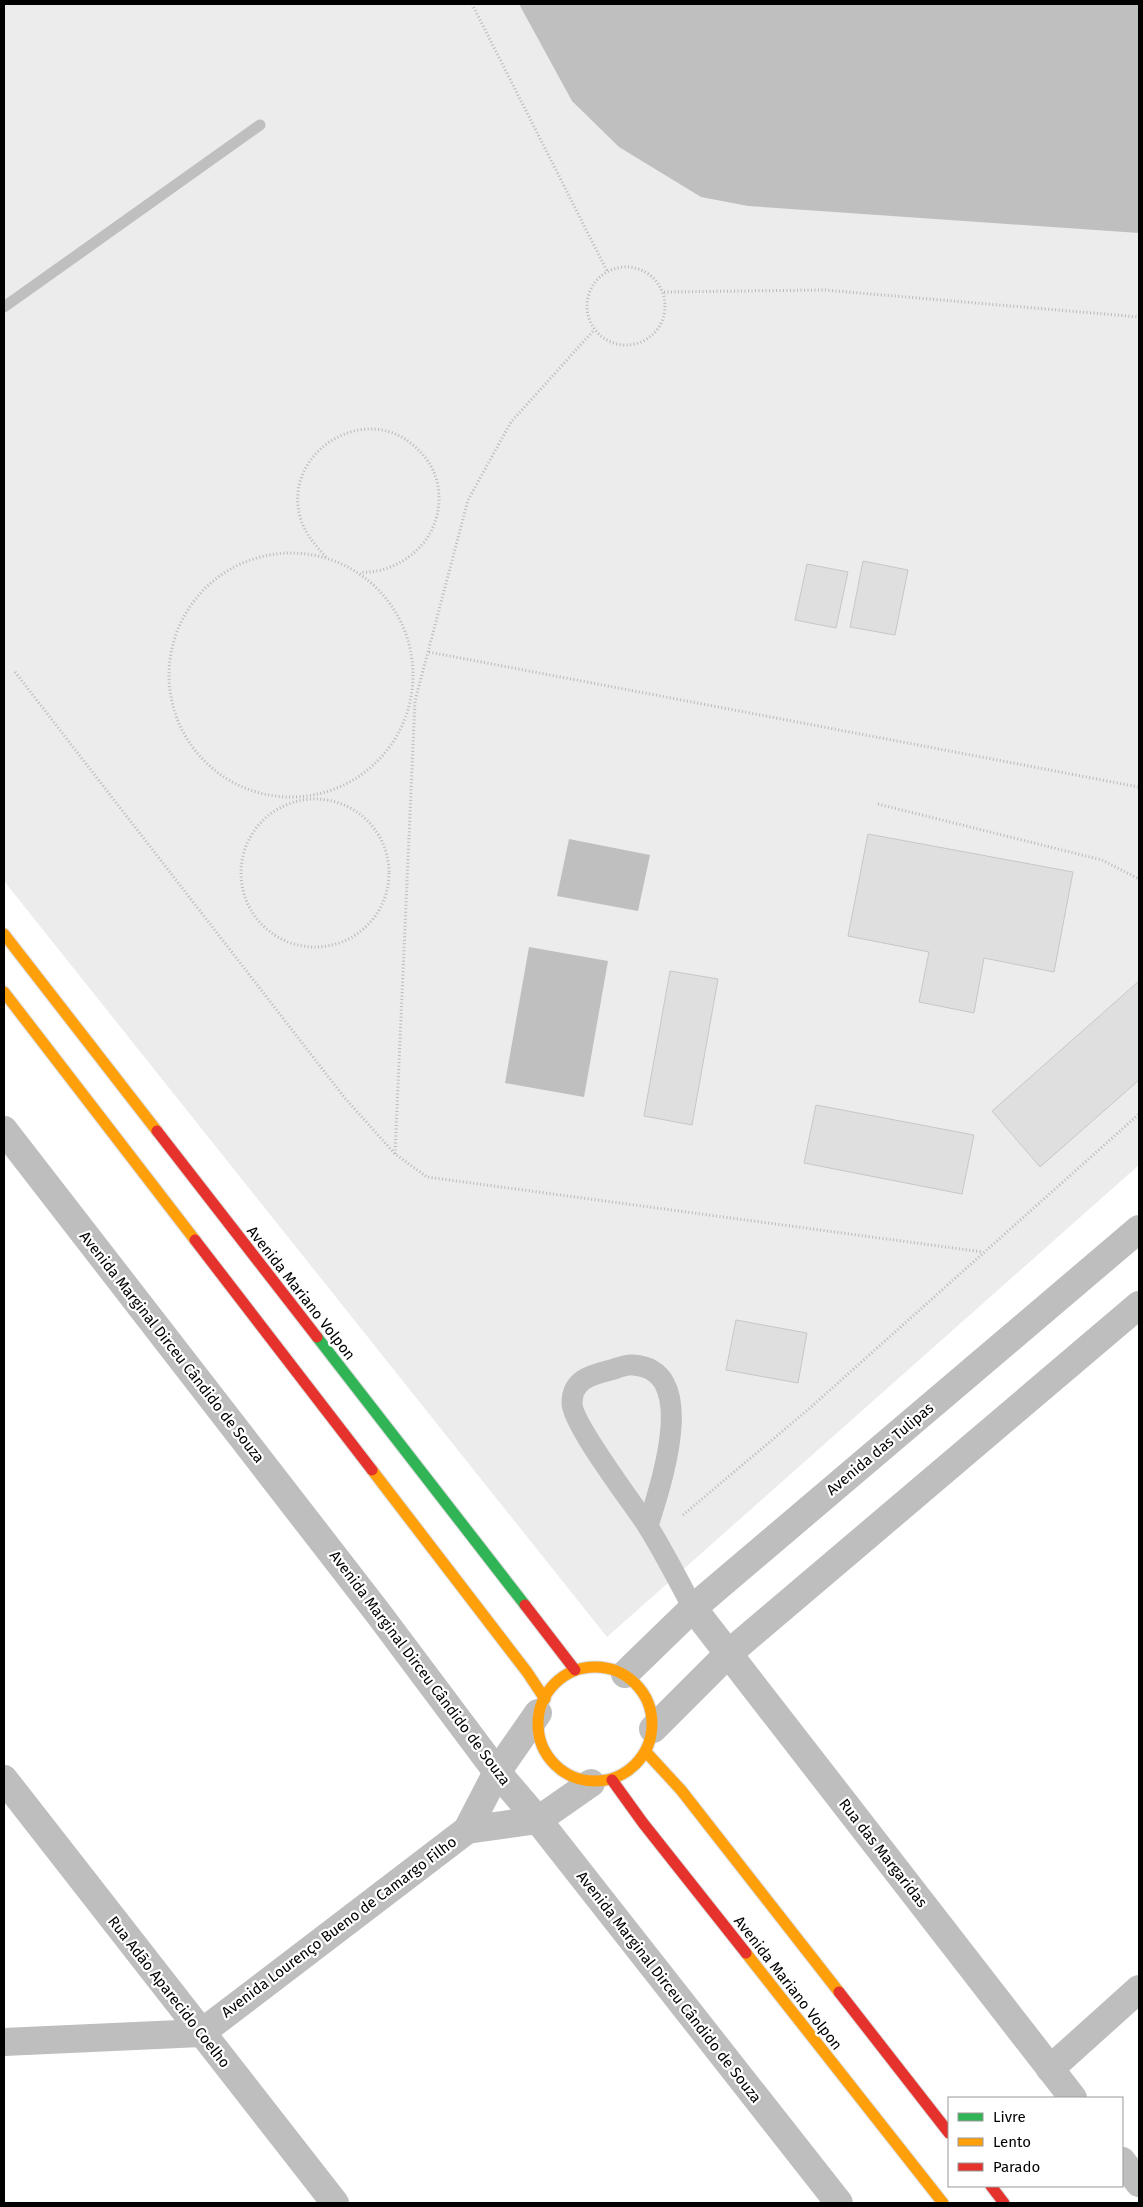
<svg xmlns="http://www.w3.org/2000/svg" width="1143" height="2207" font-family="'Fira Sans',sans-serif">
	<rect width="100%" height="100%" fill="#fff"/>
	<polygon fill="#ececec" points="4,4 1139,4 1139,1165 607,1637 4,881"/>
	<g fill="#bfbfbf">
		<polygon points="519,4 1139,4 1139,233 748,206 701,197 619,147 572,101"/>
		<polygon points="569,839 650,855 638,911 557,896"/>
		<polygon points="529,947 608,961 584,1097 505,1083"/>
	</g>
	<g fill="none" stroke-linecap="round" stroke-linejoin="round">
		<polyline stroke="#bfbfbf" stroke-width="11" points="4,307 260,125"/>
	</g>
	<g fill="#dfdfdf" stroke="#c7c7c7">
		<polygon points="863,561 908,570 895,635 850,627"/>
		<polygon points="807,564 848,572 836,628 795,620"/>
		<polygon points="868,834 1073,872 1054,972 984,958 974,1013 919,1002 929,952 848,936"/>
		<polygon points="670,971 718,979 692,1125 644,1116"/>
		<polygon points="1139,981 1139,1080 1040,1167 992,1111"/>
		<polygon points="816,1105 974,1135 962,1194 804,1163"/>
		<polygon points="736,1320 807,1333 798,1383 726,1370"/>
	</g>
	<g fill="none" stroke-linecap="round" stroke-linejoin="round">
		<defs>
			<polyline id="fast" points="317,1337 525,1605"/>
			<g id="slow">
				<polyline points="4,934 157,1131"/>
				<polyline points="4,992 195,1240"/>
				<polyline points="372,1470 527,1672 545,1699"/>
				<circle cx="595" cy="1724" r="57"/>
				<polyline points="646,1752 681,1790 839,1992"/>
				<polyline points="746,1953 943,2203"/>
			</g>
			<g id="jam">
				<polyline points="157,1131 317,1337"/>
				<polyline points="195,1240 372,1470"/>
				<polyline points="525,1605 575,1670"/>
				<polyline points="612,1780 643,1823 746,1953"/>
				<polyline points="839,1992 949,2133"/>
				<polyline points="991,2186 1004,2203"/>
			</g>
		</defs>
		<use href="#fast" stroke="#dbdbdb" stroke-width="13"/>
		<use href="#slow" stroke="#dbdbdb" stroke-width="13"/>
		<use href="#jam" stroke="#dbdbdb" stroke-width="13"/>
		<g stroke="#b9b9b9" stroke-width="3" stroke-dasharray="1 2.5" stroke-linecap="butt">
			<polyline points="472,4 607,271"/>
			<circle cx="626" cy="306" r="39"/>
			<polyline points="664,292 825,290 1139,317"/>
			<circle cx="291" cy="675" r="122"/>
			<path d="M326 557C316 546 306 535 301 520 280 455 362 401 413 445 426 456 435 469 438 486 442 511 434 534 416 551 402 564 379 574 360 572"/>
			<polyline points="429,652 1139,787"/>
			<polyline points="15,672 344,1097 395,1154 427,1177 983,1252"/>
			<circle cx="315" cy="873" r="74"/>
			<polyline points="878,804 1102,860 1139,879"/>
			<polyline points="395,1154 415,701 468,500 511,422 594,330"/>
			<polyline points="683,1515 811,1407 1139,1114"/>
		</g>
		<path stroke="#bebebe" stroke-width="21" d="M648 1526C659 1489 702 1369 633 1365 626 1364 618 1368 611 1370 592 1375 572 1379 572 1403 572 1424 632 1502 647 1525 664 1552 678 1580 693 1608"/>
		<g stroke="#bebebe" stroke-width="28">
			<polyline points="4,1130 378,1613 497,1772 538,1820 839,2203"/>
			<polyline points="693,1608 1073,2098"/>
			<polyline points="625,1674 693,1608 1139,1229"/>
			<polyline points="653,1729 728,1654 1139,1305"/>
			<polyline points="4,1779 335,2203"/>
			<polyline points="467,1830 538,1820 591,1783"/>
			<polyline points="4,2042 201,2033 467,1830 497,1772 538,1713"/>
			<polyline points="1050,2069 1139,1989"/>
			<polyline points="1122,2161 1139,2183"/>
		</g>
		<use href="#fast" stroke="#30b455" stroke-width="11"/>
		<use href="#slow" stroke="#ff9f0a" stroke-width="11"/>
		<use href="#jam" stroke="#e5322d" stroke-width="11"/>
	</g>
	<g text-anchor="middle" stroke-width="4.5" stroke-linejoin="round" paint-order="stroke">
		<g font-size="15" fill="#000" stroke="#fff">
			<text transform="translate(301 1293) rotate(52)" y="5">Avenida Mariano Volpon</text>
			<text transform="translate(172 1347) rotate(52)" y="5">Avenida Marginal Dirceu Cândido de Souza</text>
			<text transform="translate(880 1449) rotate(-40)" y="5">Avenida das Tulipas</text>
			<text transform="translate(420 1668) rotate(53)" y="5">Avenida Marginal Dirceu Cândido de Souza</text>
			<text transform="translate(883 1853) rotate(52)" y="5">Rua das Margaridas</text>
			<text transform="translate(339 1927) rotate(-37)" y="5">Avenida Lourenço Bueno de Camargo Filho</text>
			<text transform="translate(788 1983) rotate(52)" y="5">Avenida Mariano Volpon</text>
			<text transform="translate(669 1987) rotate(52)" y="5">Avenida Marginal Dirceu Cândido de Souza</text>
			<text transform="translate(169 1992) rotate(52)" y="5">Rua Adão Aparecido Coelho</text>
		</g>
	</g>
	<rect width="1143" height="2207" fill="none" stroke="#000000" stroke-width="10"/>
	<rect x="948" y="2097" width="175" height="90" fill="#ffffff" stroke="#999999"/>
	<rect x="958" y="2113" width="25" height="8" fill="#30b455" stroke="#999999"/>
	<text x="993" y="2122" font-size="15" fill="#000000">Livre</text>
	<rect x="958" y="2138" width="25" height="8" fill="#ff9f0a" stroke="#999999"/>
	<text x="993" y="2147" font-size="15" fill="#000000">Lento</text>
	<rect x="958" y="2163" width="25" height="8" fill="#e5322d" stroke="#999999"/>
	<text x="993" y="2172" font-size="15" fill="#000000">Parado</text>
</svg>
